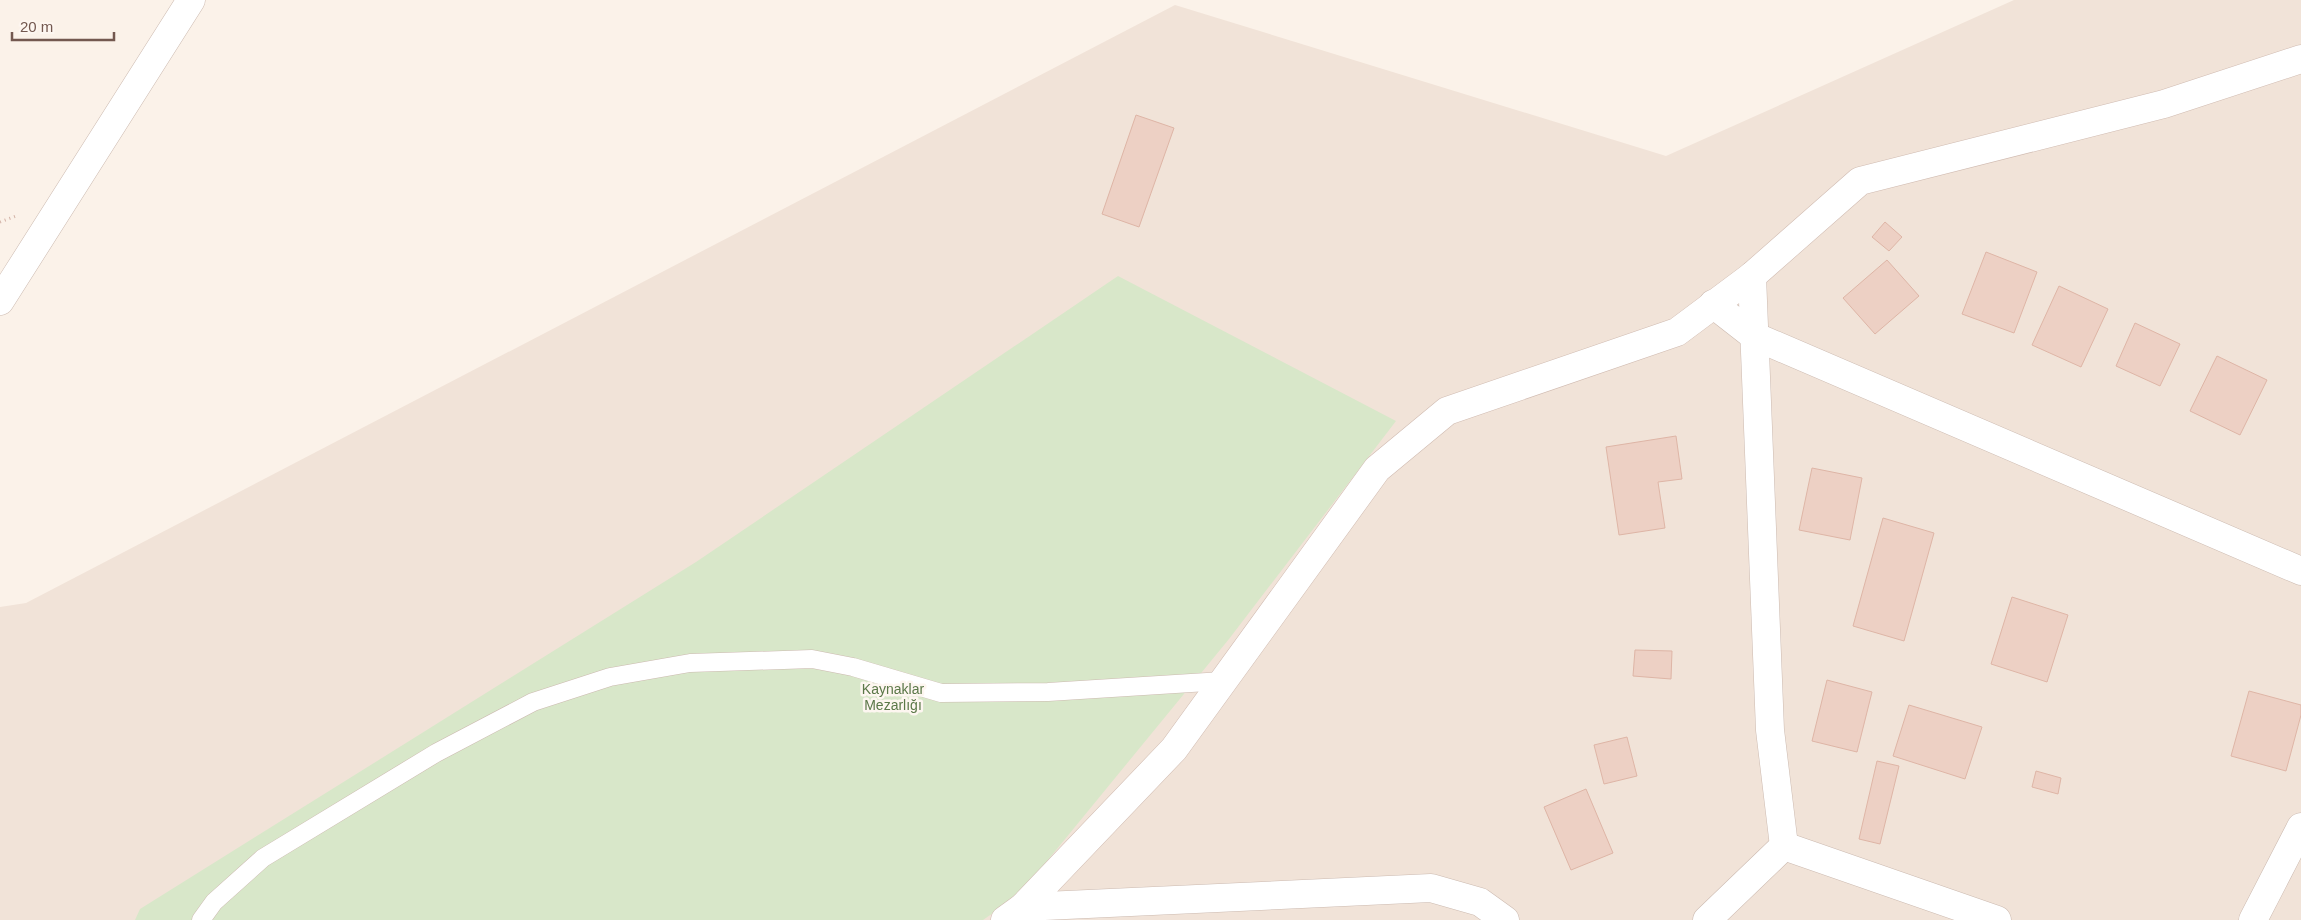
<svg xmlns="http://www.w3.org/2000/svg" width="2301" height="920" font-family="Helvetica,sans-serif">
	<rect width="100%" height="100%" fill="#fbf2e9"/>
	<polygon fill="#f1e3d8" points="2014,0 2301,0 2301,920 0,920 0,607 26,603 1175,5 1666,156"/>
	<polygon fill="#d8e7c9" points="1118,276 1396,421 1229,639 1020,894 983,920 135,920 140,909 696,562"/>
	<g fill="#edd0c4" stroke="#deb5a6">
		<polygon points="1136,115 1174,128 1139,227 1102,214"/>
		<polygon points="1885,222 1902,237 1889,251 1872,237"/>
		<polygon points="1986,252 2037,272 2014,333 1962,314"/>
		<polygon points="1887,260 1919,296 1875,334 1843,298"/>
		<polygon points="2059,286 2108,309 2081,367 2032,345"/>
		<polygon points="2135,323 2180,344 2160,386 2116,366"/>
		<polygon points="2217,356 2267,380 2240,435 2190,411"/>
		<polygon points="1676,436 1682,479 1658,482 1665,528 1619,535 1606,447"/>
		<polygon points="1812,468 1862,478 1850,540 1799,530"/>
		<polygon points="1883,518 1934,533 1904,641 1853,626"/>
		<polygon points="2012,597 2068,615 2047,682 1991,664"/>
		<polygon points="1635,650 1672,651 1671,679 1633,676"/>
		<polygon points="1827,680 1872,692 1857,752 1812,741"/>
		<polygon points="2249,691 2301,705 2301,715 2286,771 2231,756"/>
		<polygon points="1909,705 1982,727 1965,779 1893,756"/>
		<polygon points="1627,737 1637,776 1604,784 1594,745"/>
		<polygon points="1877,761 1899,766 1880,844 1859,839"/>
		<polygon points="2036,771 2061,778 2058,794 2032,787"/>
		<polygon points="1586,789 1613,853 1571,870 1544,807"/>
	</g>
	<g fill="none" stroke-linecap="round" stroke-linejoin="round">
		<defs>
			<polyline id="lane" points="201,920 214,902 263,858 436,753 533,702 610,677 690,663 812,659 853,667 941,693 1048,692 1223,681"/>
			<g id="street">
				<polyline points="1752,276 1770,730 1784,846"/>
				<polyline points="0,301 191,0"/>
				<polyline points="1713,304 1754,336 2301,571"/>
				<polyline points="1784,846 1997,920"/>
				<polyline points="1023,907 1431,888 1480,902 1505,920"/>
				<polyline points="1707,920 1784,846"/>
				<polyline points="2253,920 2301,827"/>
			</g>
			<polyline id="secondary" points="1005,920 1023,907 1174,749 1377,469 1447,411 1677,332 1752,276 1860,181 2164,104 2301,59"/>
		</defs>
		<use href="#lane" stroke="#ccbab0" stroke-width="19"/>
		<use href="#street" stroke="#ccbab0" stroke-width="29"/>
		<use href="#secondary" stroke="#d0bbb1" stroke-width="29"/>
		<polyline stroke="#d2b3a7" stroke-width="3" stroke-dasharray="1 4" stroke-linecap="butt" points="0,222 16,216"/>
		<use href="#lane" stroke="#fff" stroke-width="18"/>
		<use href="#street" stroke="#fff" stroke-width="28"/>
		<use href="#secondary" stroke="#fff" stroke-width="28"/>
	</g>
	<g text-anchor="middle" stroke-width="5" stroke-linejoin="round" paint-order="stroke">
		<g font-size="14" fill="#5b7848" stroke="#fdf6f0">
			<text x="893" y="694">Kaynaklar<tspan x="893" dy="16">Mezarlığı</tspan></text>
		</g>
	</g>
	<path d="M12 32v8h102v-8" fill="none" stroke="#73584f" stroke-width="2.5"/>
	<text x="20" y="32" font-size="15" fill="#73584f" stroke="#fdf6f0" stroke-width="4" paint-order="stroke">20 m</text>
</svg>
